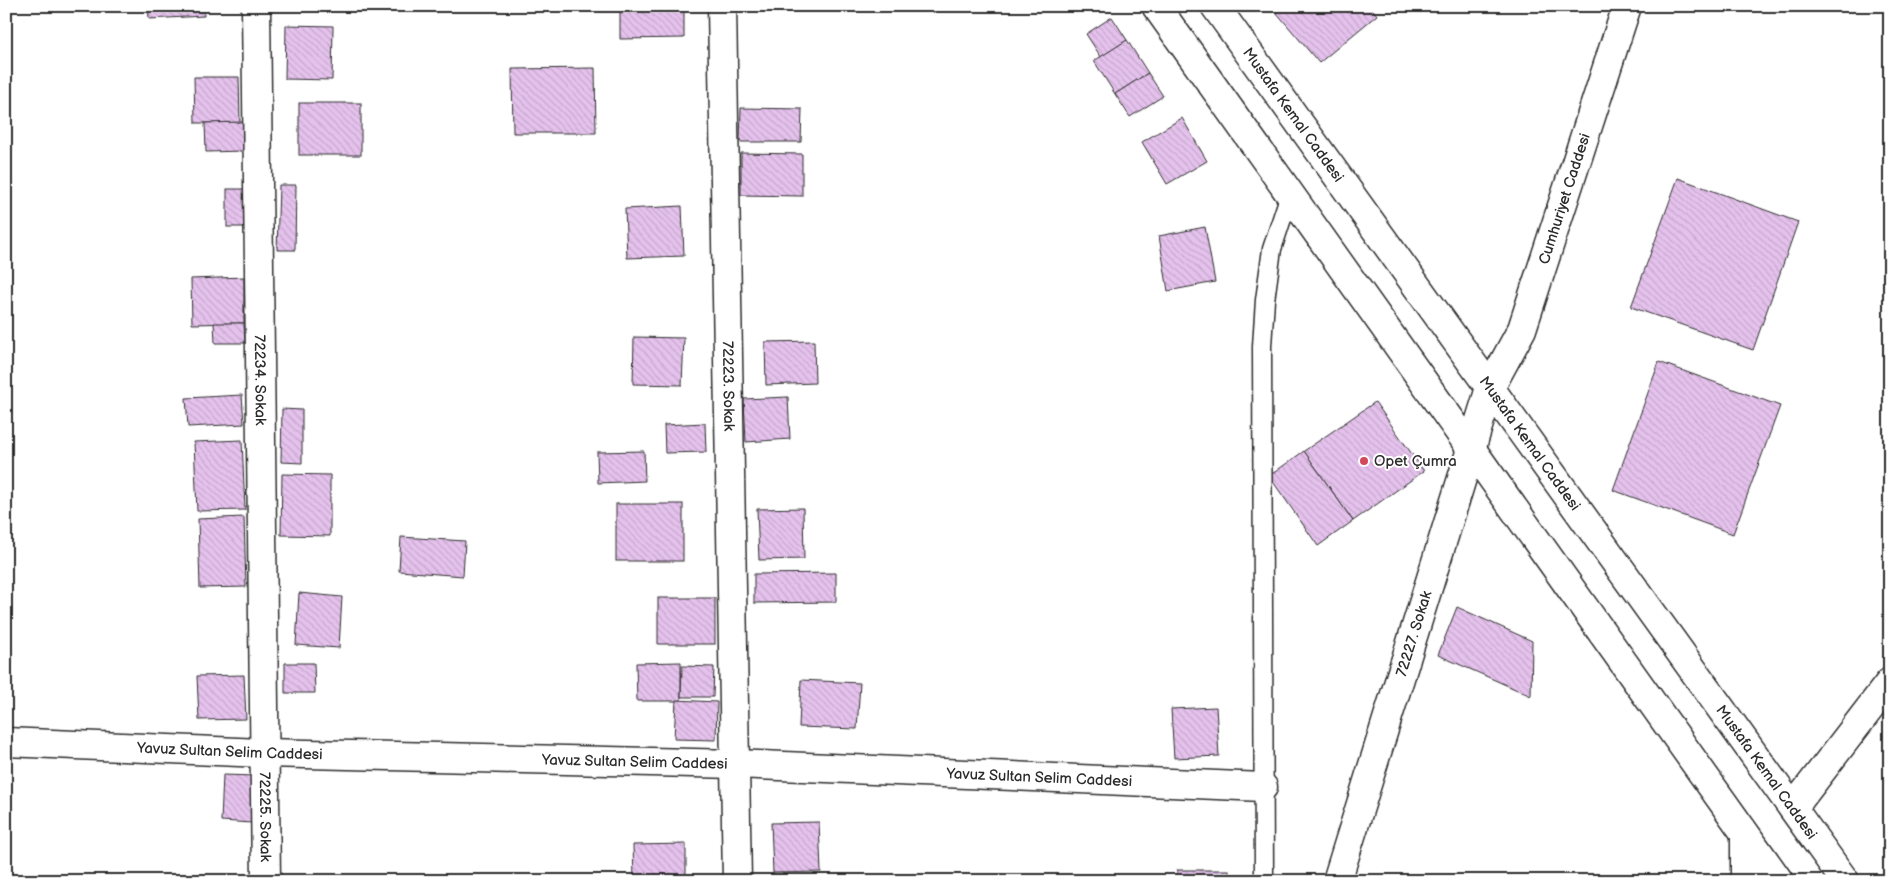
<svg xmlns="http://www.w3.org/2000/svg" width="1896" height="887" font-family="'Balsamiq Sans',sans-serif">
	<defs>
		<pattern id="building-back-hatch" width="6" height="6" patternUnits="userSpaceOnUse" patternTransform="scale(1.25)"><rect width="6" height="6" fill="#e5c2ed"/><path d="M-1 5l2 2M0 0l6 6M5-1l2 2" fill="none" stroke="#c5a7cb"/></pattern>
	</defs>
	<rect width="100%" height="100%" fill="#fff"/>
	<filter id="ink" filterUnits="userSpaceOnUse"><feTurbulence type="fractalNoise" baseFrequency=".02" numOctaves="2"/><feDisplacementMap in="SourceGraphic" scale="10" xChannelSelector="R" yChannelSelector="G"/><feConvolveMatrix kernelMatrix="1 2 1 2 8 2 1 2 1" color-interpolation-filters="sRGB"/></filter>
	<g filter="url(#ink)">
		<g fill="url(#building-back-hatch)" stroke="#2b2b2b">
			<polygon points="148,6 204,6 204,16 149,19"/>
			<polygon points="620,6 684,6 684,38 620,39"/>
			<polygon points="1271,6 1370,6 1377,15 1319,63"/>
			<polygon points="1112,17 1127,40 1101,57 1086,34"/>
			<polygon points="286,25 333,26 332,80 285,79"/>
			<polygon points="1127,40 1148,73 1115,94 1094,61"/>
			<polygon points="595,68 596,133 513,133 512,69"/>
			<polygon points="1148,73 1163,96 1130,117 1115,94"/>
			<polygon points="194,77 239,77 240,123 195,123"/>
			<rect x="299" y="103" width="62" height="52"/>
			<polygon points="741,108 802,109 801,142 740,142"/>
			<polygon points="1182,118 1207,161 1167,184 1142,142"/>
			<polygon points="243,122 244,151 206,152 205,123"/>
			<polygon points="741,153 802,154 802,196 741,195"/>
			<polygon points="1678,178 1798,222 1753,350 1631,307"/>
			<polygon points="279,185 296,185 295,250 277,250"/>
			<rect x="227" y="189" width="17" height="38"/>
			<polygon points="682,206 684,256 627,258 625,209"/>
			<polygon points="1205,227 1215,282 1168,291 1159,236"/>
			<polygon points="244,277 244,323 192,324 191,279"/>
			<polygon points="214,323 244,323 245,343 215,343"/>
			<polygon points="634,337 684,338 682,385 633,384"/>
			<polygon points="814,341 815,383 766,385 765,342"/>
			<polygon points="1659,362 1780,406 1733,534 1613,490"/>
			<polygon points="242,395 244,424 188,427 186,398"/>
			<polygon points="788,397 790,439 746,442 744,399"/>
			<polygon points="1375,402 1424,471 1353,521 1304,451"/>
			<polygon points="282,409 302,410 302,463 281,462"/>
			<polygon points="705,423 706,452 665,453 664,425"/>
			<polygon points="242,440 245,510 197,511 194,442"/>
			<polygon points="644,451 645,481 598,483 597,452"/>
			<polygon points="1304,451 1353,521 1318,546 1269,476"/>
			<polygon points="282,474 330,475 330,536 281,535"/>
			<rect x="616" y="504" width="67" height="57"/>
			<polygon points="803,508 804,559 759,560 757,509"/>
			<polygon points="244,517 246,587 200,588 198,519"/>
			<polygon points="401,537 465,541 463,576 399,571"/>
			<polygon points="836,573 836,602 754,603 754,574"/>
			<polygon points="299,593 342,597 339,648 296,645"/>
			<rect x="658" y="598" width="57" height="46"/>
			<polygon points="1457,607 1532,641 1531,696 1438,655"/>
			<polygon points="681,662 681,701 637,701 636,663"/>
			<polygon points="285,663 314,663 315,693 285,693"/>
			<polygon points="682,666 714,667 713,697 681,697"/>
			<polygon points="244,675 246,719 199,720 197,676"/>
			<polygon points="801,680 860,683 857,729 799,727"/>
			<polygon points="676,700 717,702 716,740 674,739"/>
			<polygon points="1216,707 1219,756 1174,758 1171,709"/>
			<polygon points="223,775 255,776 252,823 221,821"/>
			<polygon points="819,822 821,872 773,873 771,823"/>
			<polygon points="686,844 686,879 634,879 633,845"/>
			<rect x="1177" y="870" width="52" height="11"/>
		</g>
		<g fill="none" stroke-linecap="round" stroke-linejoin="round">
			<defs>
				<polyline id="service" points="1264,881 1262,346 1265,300 1272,249 1290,194"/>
				<g id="minor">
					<path id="s1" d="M256 6 266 881"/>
					<path id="s2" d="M722 6 737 881"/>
					<polyline points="1793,808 1890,682"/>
					<polyline points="1745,834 1745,881"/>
					<path id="s3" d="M1337 881 1490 388"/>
				</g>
				<g id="tertiary">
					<path id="s4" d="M1490 388 1522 329 1627 6"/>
					<path id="s5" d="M6 742 264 753 736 764 1263 787"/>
				</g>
				<g id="secondary">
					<polyline points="1156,6 1779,881"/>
					<path id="s6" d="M1215 6 1845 881"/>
				</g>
			</defs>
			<use href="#service" stroke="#2b2b2b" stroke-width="21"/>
			<use href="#minor" stroke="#2b2b2b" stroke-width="31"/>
			<use href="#tertiary" stroke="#2b2b2b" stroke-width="31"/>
			<use href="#secondary" stroke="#2b2b2b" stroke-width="31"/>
			<use href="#service" stroke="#fff" stroke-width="18"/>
			<use href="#minor" stroke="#fff" stroke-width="28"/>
			<use href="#tertiary" stroke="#fff" stroke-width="28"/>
			<use href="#secondary" stroke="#fff" stroke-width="28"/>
		</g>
	</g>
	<circle fill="#d1495b" stroke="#fff" stroke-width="2" cx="1364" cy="461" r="5"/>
	<g text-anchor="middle" stroke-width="4" stroke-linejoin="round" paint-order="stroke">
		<g font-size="15" fill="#2b2b2b" stroke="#fff">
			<text dy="5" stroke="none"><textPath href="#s6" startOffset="134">Mustafa Kemal Caddesi</textPath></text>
			<text dy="5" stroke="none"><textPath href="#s4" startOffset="204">Cumhuriyet Caddesi</textPath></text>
			<text dy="5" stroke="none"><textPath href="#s1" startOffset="374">72234. Sokak</textPath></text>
			<text dy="5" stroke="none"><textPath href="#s2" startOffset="380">72223. Sokak</textPath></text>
			<text dy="5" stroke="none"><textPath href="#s6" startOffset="539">Mustafa Kemal Caddesi</textPath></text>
			<text dy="5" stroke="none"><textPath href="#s3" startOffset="259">72227. Sokak</textPath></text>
			<text dy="5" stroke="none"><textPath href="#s5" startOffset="224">Yavuz Sultan Selim Caddesi</textPath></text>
			<text dy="5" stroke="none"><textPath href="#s5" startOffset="629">Yavuz Sultan Selim Caddesi</textPath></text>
			<text dy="5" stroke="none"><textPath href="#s6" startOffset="944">Mustafa Kemal Caddesi</textPath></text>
			<text dy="5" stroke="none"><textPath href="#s5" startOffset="1034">Yavuz Sultan Selim Caddesi</textPath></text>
			<text dy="5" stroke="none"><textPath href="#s1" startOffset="811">72225. Sokak</textPath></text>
		</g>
		<g font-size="15" fill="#2b2b2b" stroke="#fff" text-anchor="start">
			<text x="1374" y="466">Opet Çumra</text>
		</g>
	</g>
	<rect width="1896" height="887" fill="none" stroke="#fff" stroke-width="25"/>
	<rect x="12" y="12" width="1871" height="862" fill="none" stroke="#2b2b2b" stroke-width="2" filter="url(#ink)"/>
</svg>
